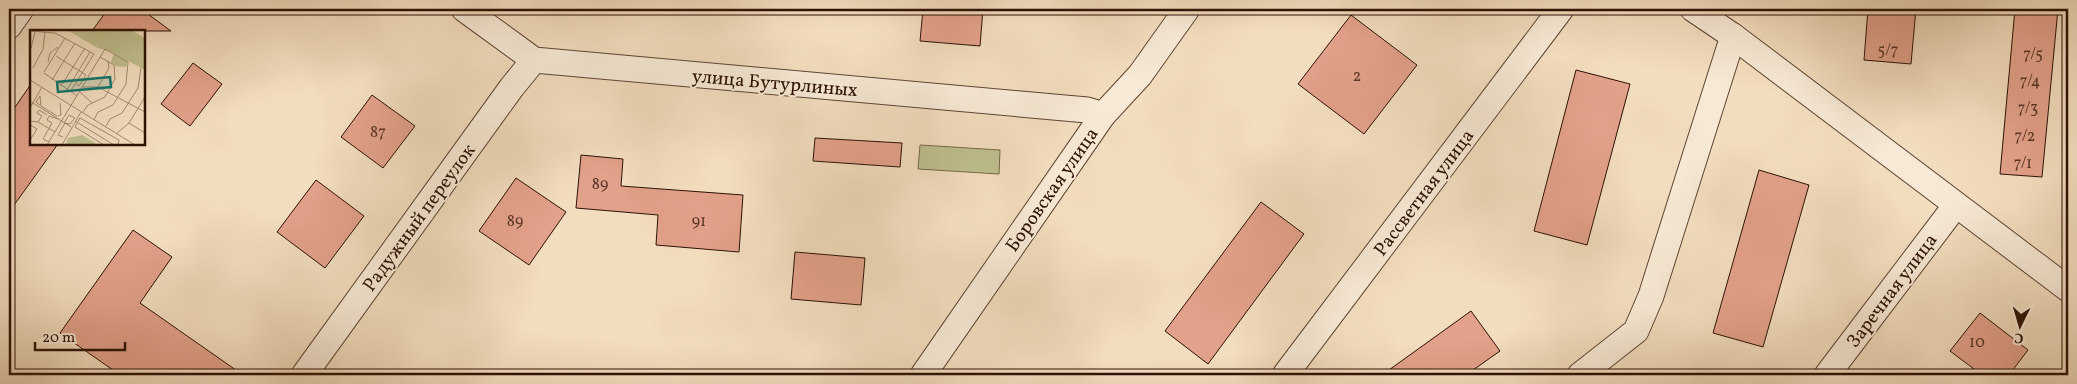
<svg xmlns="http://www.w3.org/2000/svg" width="2077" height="384" font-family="Vollkorn,serif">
	<rect width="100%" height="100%" fill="#f2ddbe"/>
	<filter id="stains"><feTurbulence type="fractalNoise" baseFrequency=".004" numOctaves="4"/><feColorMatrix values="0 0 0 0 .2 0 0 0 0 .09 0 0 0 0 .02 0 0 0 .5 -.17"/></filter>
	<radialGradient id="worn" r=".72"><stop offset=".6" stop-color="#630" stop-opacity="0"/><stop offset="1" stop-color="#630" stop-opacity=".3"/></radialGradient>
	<polygon fill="#bfbf8e" stroke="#76684a" points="920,145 1000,150 999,174 918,169"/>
	<g fill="#e2a18a" stroke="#2d1105">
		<polygon points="108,9 141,9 171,31 92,31"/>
		<polygon points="923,9 983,9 980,46 920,41"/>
		<polygon points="1868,9 1916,9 1911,64 1864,60"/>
		<polygon points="2015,9 2058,9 2042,177 2000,174"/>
		<polygon points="1351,15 1417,65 1364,134 1298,84"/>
		<polygon points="193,63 222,84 190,126 161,104"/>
		<polygon points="1576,70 1630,84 1587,245 1534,231"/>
		<polygon points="31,84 31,144 58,144 9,212 9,116"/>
		<polygon points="372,95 415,126 383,168 341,137"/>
		<polygon points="815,138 902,143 900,167 813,161"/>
		<polygon points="581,155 623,159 621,186 743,195 739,252 656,245 658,215 576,208"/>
		<polygon points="1759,170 1809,185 1763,347 1713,333"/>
		<polygon points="516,178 566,212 529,265 479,231"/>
		<polygon points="316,180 364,216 325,268 277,232"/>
		<polygon points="1261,202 1304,234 1208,364 1165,331"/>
		<polygon points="133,230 172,257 140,303 243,375 120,375 60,333"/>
		<polygon points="795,252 865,258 861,305 791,299"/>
		<polygon points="1471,311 1500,351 1466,375 1382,375"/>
		<polygon points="1980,313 2028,350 2009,375 1982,375 1950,351"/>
	</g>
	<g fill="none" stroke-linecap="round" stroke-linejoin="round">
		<defs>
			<g id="minor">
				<polyline points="464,9 534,60 1087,110 1103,115"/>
				<polyline points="1693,9 1733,36 2068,289"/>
				<polyline points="9,26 21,9"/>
				<polyline points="304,375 512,87 534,60"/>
				<polyline points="923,375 1103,115 1140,75 1187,9"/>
				<polyline points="1285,375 1561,9"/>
				<polyline points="1580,375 1636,331 1651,296 1733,36"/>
				<polyline points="1827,375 1956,205"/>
			</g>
		</defs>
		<use href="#minor" stroke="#5e4433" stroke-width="27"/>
		<use href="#minor" stroke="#f7e9d5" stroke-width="25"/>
	</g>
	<g text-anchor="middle" stroke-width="4" stroke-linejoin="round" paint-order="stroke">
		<g font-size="16" fill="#5a3526">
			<text x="1888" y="55">5/7</text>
			<text x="2033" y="59">7/5</text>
			<text x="1357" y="81">2</text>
			<text x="2030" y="86">7/4</text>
			<text x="2028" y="113">7/3</text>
			<text x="378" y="137">87</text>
			<text x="2025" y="141">7/2</text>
			<text x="2023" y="168">7/1</text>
			<text x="600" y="189">89</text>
			<text x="515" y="226">89</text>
			<text x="699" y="226">91</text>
			<text x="1977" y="347">10</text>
		</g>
		<g font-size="19" fill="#2d1105" stroke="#f7e9d5">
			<text transform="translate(775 82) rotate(5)" y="7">улица Бутурлиных</text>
			<text transform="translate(1051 189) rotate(-55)" y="7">Боровская улица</text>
			<text transform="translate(1423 192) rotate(-53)" y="7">Рассветная улица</text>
			<text transform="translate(418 217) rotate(-54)" y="7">Радужный переулок</text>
			<text transform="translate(1891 290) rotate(-53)" y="7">Заречная улица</text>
		</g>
	</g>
	<g transform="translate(30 30)">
		<rect width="115" height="115" fill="#f2ddbe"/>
		<path d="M37 0H101L115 8V40L98 31 96 37 85 36 81 32 84 23 68 18ZM52 105 68 115H36L38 108Z" fill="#bfbf8e"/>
		<path fill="none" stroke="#a38b74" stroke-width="1" d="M0 1 25 3 64 24 40 62M0 22 5 2M26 26 56 45 49 56 46 54M18 32 20 23 28 17M3 38 13 19 15 2M14 42 35 8M14 43 47 66M0 50 105 115M22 50 45 13M31 56 55 18M53 57H68L115 82M68 57 79 38 78 31M37 60 60 22M50 62 62 73M0 71 41 97M10 75 6 72 10 66 11 76 27 86M0 78 12 57M53 82 58 75 75 67 85 49 84 35 70 27M28 86 31 85 30 73M0 91 8 92 25 102M45 91 84 115M8 92 12 86 7 83 9 80 17 85M34 93 39 85 45 88 40 94 34 93M99 93 115 103M0 95 7 99 0 110M76 96 80 89 92 83 108 58 111 38M86 104 99 93 115 67M33 107 28 105 35 93M19 112 13 109 22 93 17 90 19 86 28 89M17 115 75 19 98 32 96 54 83 75 68 82 64 90M32 115 51 82M74 115 45 97 50 88 89 110 88 115"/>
		<path fill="#0f766e" fill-opacity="0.15" stroke="#0f766e" stroke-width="2.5" d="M80 47 81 57 28 62 27 52Z"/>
		<rect width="115" height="115" fill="none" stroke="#2d1105" stroke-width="2.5"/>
	</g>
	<rect width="2077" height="384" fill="none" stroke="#f2ddbe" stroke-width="30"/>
	<rect x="10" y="10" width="2057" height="364" fill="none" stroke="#2d1105" stroke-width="2.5"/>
	<rect x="15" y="15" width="2047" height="354" fill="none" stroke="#2d1105"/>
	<g transform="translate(2020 326) rotate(185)" stroke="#f7e9d5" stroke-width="4" paint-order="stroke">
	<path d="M0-4L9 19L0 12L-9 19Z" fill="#2d1105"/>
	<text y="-8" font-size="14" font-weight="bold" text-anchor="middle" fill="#2d1105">С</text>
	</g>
	<path d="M35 342v8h90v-8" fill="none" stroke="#2d1105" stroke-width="2.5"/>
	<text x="42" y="342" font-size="15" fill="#2d1105" stroke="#f7e9d5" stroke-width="4" paint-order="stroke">20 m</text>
	<rect width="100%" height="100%" filter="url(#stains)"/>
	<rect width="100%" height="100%" fill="url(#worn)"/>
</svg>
